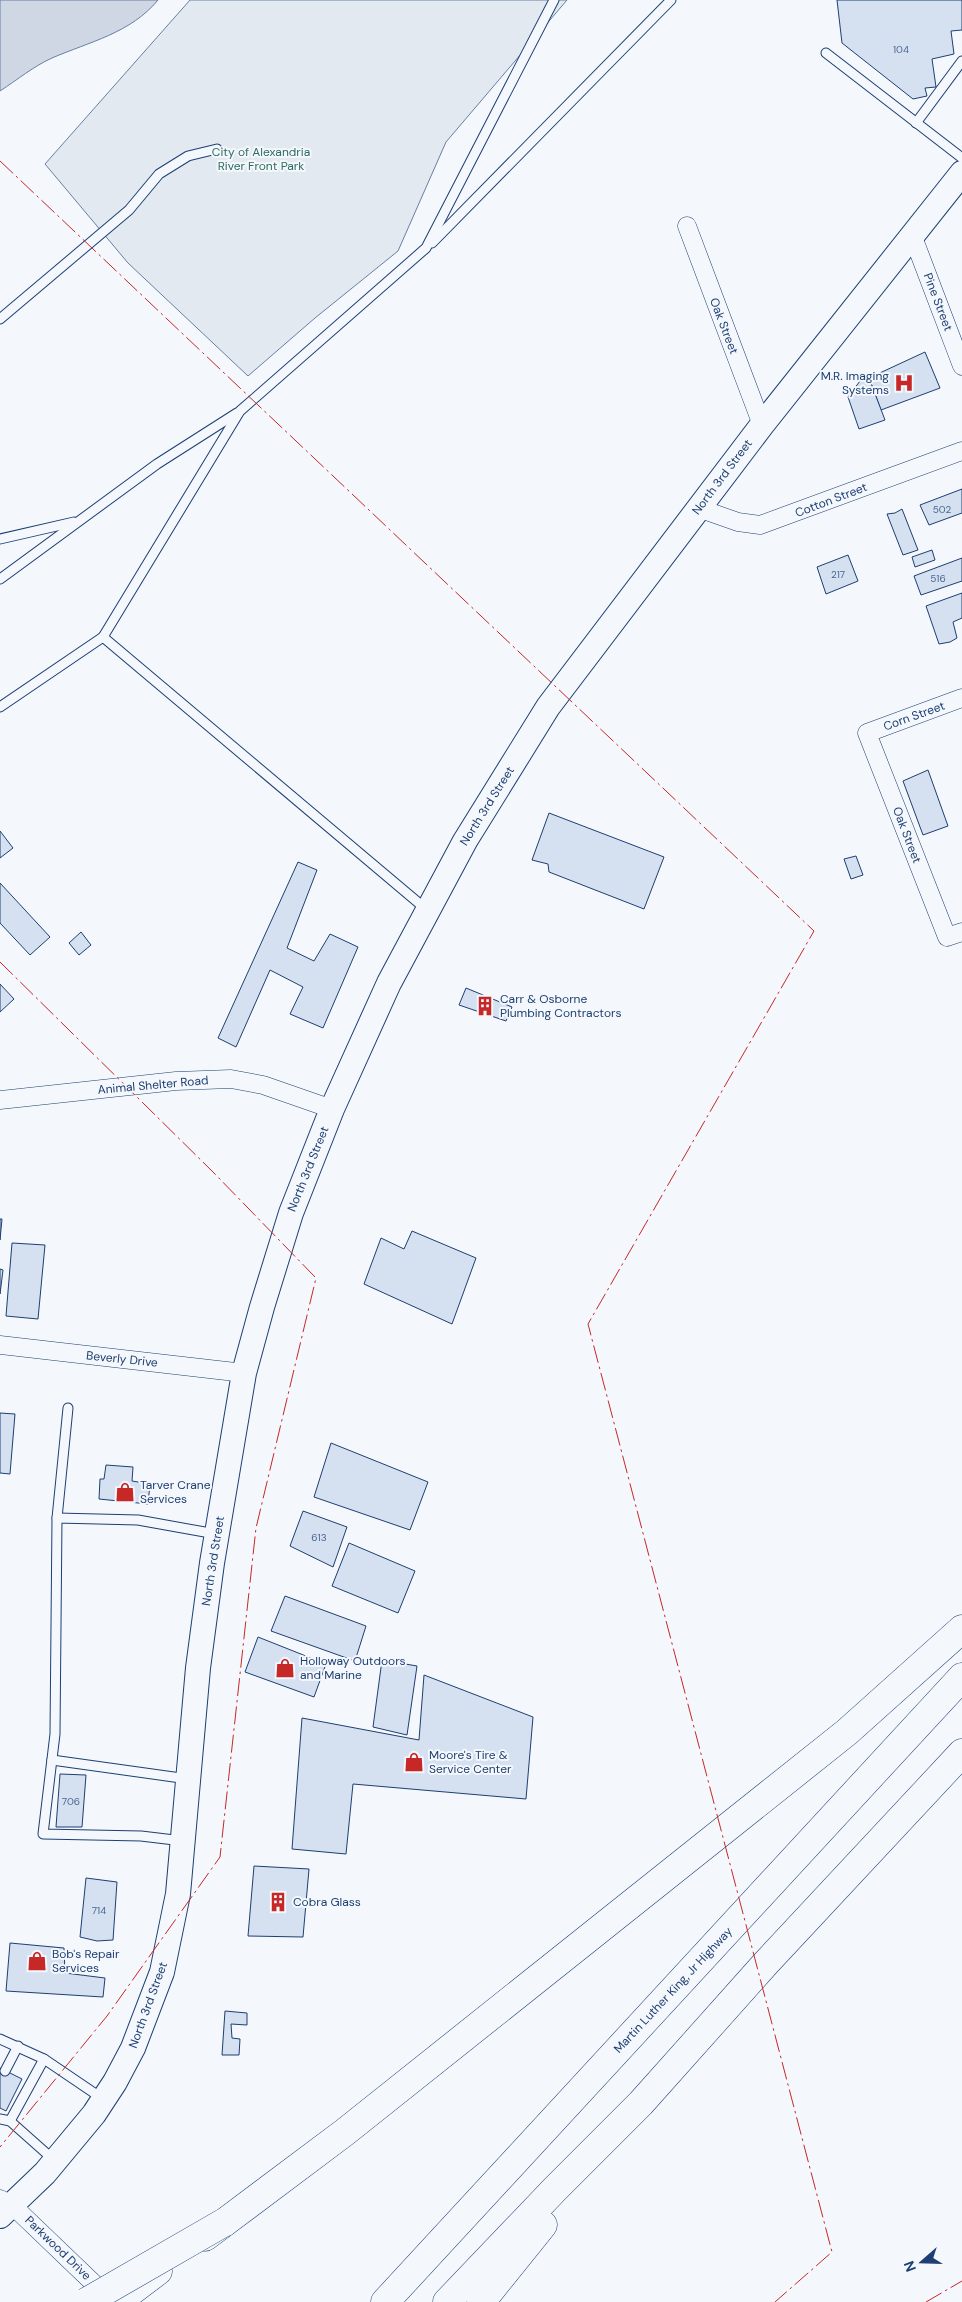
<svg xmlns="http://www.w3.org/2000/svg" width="962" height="2302" font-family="'DM Sans',sans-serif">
	<rect width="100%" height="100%" fill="#f4f7fb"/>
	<polygon fill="#e3e9f0" stroke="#687fa3" points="190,0 567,0 446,142 398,251 315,318 248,376 128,263 45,164"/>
	<path fill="#cfd7e4" stroke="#687fa3" d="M0 0H158C131 33 89 42 52 58 34 66 17 80 0 91Z"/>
	<g fill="#d5e0f0" stroke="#1d3f73">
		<polygon points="837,0 962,0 962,30 951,31 954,54 932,59 936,87 925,88 927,96 913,99 842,43"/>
		<polygon points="925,352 940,388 881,410 869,378"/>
		<polygon points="869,378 885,420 859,429 848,397 860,381"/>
		<polygon points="962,489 962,513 929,525 920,505"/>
		<polygon points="902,509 918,550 903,555 887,514 895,513"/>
		<polygon points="932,550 935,560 915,567 912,557"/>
		<polygon points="848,555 858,581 826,594 817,567"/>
		<polygon points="962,558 962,581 921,595 914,576"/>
		<polygon points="962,593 962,618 953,622 957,638 950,642 939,644 926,606"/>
		<polygon points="928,770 948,826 923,835 903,781"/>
		<polygon points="549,813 664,857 644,909 549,872 548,864 532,860"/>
		<polygon points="0,831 13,848 0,858"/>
		<polygon points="856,856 863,875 851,879 844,859"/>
		<polygon points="298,862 317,870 287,948 314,961 330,934 358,947 323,1028 290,1014 303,987 270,970 236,1047 218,1038"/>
		<polygon points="0,883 50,937 30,955 0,923"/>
		<polygon points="81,932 91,945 79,955 69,943"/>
		<polygon points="0,984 14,999 0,1012"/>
		<polygon points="466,988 512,1007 506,1021 459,1005"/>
		<polygon points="0,1219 2,1219 0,1240"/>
		<polygon points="412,1231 476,1258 452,1324 364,1284 381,1238 404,1249"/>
		<polygon points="12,1243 45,1245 38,1319 6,1316"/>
		<polygon points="0,1269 3,1270 0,1294"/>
		<polygon points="0,1413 15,1414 10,1474 0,1473"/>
		<polygon points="331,1443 428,1482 410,1530 314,1497"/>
		<polygon points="106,1465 133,1467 132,1481 150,1484 148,1504 99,1499 100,1479 104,1479"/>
		<polygon points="303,1511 347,1527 333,1567 290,1546"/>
		<polygon points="349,1543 415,1571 398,1613 332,1586"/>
		<polygon points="285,1596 366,1626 355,1661 271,1631"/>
		<polygon points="258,1637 326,1664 314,1697 245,1672"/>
		<polygon points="382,1660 417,1666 407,1735 373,1727"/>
		<polygon points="424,1675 533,1717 526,1799 353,1784 346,1854 292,1849 302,1718 419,1740"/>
		<polygon points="60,1774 86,1775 82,1827 56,1827"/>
		<polygon points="254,1866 309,1869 303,1937 248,1936"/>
		<polygon points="86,1878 117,1882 113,1940 97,1941 80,1937"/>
		<polygon points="10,1943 64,1948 65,1973 105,1978 103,1997 6,1991"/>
		<polygon points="225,2011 247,2013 247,2025 231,2024 232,2038 240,2039 239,2055 222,2055"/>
		<polygon points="0,2068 22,2079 6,2111 0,2108"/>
	</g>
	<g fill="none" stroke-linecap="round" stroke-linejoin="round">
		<defs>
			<g id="lane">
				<polyline points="826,53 962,158"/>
				<polyline points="916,123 962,61"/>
				<polyline points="432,243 671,0"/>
				<polyline points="0,319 129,210 159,174 188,156 217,149"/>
				<polyline points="0,539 74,522"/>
				<polyline points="0,579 157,464 237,413"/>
				<polyline points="0,707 103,637"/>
				<polyline points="427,910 103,637 240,411 426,248 554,0"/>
				<polyline points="57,1518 68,1408"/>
				<polyline points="52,1760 188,1779"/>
				<polyline points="183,1841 141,1836 43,1834 55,1734 57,1518 138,1520 216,1534"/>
				<polyline points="0,2039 44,2059 103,2099"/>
				<polyline points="5,2071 18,2046"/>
				<polyline points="0,2119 10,2121 55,2161"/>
				<polyline points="10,2121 44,2059"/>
			</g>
			<g id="street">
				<polyline points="687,226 762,425"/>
				<polyline points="913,237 962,366"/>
				<polyline points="698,508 738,522 760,525 962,451"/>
				<polyline points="962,698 867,733 947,937 962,932"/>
				<polyline points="0,1100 176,1081 231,1079 263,1085 332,1109"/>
				<polyline points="0,1345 244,1373"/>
				<polyline points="0,2199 13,2206 109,2298"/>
			</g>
			<polyline id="secondary" points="0,2216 45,2173 94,2114 115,2082 133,2048 162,1972 178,1894 198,1668 212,1563 244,1373 262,1307 291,1213 332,1109 389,983 465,841 548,707 762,425 962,173"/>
			<g id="highway">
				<polyline points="205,2237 345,2132 847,1732 962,1629"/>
				<polyline points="117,2302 158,2271"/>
				<polyline points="385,2302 962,1677"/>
				<polyline points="447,2302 555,2189 641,2103 766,1963 962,1753"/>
				<polyline points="481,2302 543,2225"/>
			</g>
		</defs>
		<use href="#lane" stroke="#1d3f73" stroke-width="11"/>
		<use href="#street" stroke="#1d3f73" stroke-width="19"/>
		<use href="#secondary" stroke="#1d3f73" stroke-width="26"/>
		<use href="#highway" stroke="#1d3f73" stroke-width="29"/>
		<use href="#lane" stroke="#f4f7fb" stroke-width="9"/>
		<use href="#street" stroke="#f4f7fb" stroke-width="18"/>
		<use href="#secondary" stroke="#f4f7fb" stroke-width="24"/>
		<use href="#highway" stroke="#f4f7fb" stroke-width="28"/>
		<defs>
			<polyline id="highway-bridge" points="86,2302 223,2223"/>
		</defs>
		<use href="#highway-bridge" stroke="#1d3f73" stroke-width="29" stroke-linecap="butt"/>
		<use href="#highway-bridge" stroke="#f4f7fb" stroke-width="28"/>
		<g stroke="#c62828" stroke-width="1" stroke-dasharray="18 4 2.5 4" stroke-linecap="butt">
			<polyline points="0,161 814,931 588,1324 832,2252 775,2302"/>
			<polyline points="0,962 213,1172 316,1278 256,1528 220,1857 107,2016 0,2147"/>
			<polyline points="926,2302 962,2281"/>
		</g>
	</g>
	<defs>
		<symbol id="hospital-bare" viewBox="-9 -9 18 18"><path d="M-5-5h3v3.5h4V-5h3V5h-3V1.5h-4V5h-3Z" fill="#c62828" stroke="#f4f7fb" stroke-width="2.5" paint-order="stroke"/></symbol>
		<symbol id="building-bare" viewBox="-9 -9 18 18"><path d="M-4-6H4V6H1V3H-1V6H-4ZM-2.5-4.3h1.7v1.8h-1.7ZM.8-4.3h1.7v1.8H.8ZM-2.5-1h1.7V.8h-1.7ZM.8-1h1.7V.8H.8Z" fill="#c62828" stroke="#f4f7fb" stroke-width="2.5" paint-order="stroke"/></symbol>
		<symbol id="shop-bare" viewBox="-9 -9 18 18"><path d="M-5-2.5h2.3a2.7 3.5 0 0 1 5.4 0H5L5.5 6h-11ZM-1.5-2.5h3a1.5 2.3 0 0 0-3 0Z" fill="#c62828" stroke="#f4f7fb" stroke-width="2.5" paint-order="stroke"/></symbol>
	</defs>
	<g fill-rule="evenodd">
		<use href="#hospital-bare" x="890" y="369" width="28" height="28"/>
		<use href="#building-bare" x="471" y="992" width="28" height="28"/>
		<use href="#shop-bare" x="111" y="1478" width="28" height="28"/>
		<use href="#shop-bare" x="271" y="1654" width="28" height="28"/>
		<use href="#shop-bare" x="400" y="1748" width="28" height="28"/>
		<use href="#building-bare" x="264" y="1888" width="28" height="28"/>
		<use href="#shop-bare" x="23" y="1947" width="28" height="28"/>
	</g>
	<g text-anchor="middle" stroke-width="4" stroke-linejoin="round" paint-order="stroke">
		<g font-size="10" fill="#4b6792">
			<text x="901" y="53">104</text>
			<text x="942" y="513">502</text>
			<text x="838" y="578">217</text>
			<text x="938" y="582">516</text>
			<text x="319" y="1541">613</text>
			<text x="71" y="1805">706</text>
			<text x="99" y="1914">714</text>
		</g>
		<g font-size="12" fill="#2c6c60" stroke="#f4f7fb">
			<text x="261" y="156">City of Alexandria<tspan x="261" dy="14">River Front Park</tspan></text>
		</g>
		<g font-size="12" fill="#1d3f73" stroke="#f4f7fb">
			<text transform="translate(938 302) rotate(69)" y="4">Pine Street</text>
			<text transform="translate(724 326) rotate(69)" y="4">Oak Street</text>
			<text transform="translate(722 477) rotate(-53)" y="4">North 3rd Street</text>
			<text transform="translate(831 500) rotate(-21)" y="4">Cotton Street</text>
			<text transform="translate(914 716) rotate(-20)" y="4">Corn Street</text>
			<text transform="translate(487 806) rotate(-58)" y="4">North 3rd Street</text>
			<text transform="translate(907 835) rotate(69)" y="4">Oak Street</text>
			<text transform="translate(153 1085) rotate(-5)" y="4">Animal Shelter Road</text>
			<text transform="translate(308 1169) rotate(-68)" y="4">North 3rd Street</text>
			<text transform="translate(122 1359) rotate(6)" y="4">Beverly Drive</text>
			<text transform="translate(213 1561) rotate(-81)" y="4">North 3rd Street</text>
			<text transform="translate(673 1990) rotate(-47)" y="4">Martin Luther King, Jr Highway</text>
			<text transform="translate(148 2005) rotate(-70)" y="4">North 3rd Street</text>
			<text transform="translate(58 2248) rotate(44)" y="4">Parkwood Drive</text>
		</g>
		<g font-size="12" fill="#1d3f73" stroke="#f4f7fb" text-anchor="start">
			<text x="889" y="380" text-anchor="end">M.R. Imaging<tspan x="889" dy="14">Systems</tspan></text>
			<text x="500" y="1003">Carr &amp; Osborne<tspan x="500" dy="14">Plumbing Contractors</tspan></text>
			<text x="140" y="1489">Tarver Crane<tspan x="140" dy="14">Services</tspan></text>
			<text x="300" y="1665">Holloway Outdoors<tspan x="300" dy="14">and Marine</tspan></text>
			<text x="429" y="1759">Moore's Tire &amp;<tspan x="429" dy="14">Service Center</tspan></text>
			<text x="293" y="1906">Cobra Glass</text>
			<text x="52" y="1958">Bob's Repair<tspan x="52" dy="14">Services</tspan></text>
		</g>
	</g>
	<g transform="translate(922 2262) rotate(250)" stroke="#f4f7fb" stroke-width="4" paint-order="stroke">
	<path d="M0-4L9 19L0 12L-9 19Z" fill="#1d3f73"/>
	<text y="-8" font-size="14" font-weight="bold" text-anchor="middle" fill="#1d3f73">N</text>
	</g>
</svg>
